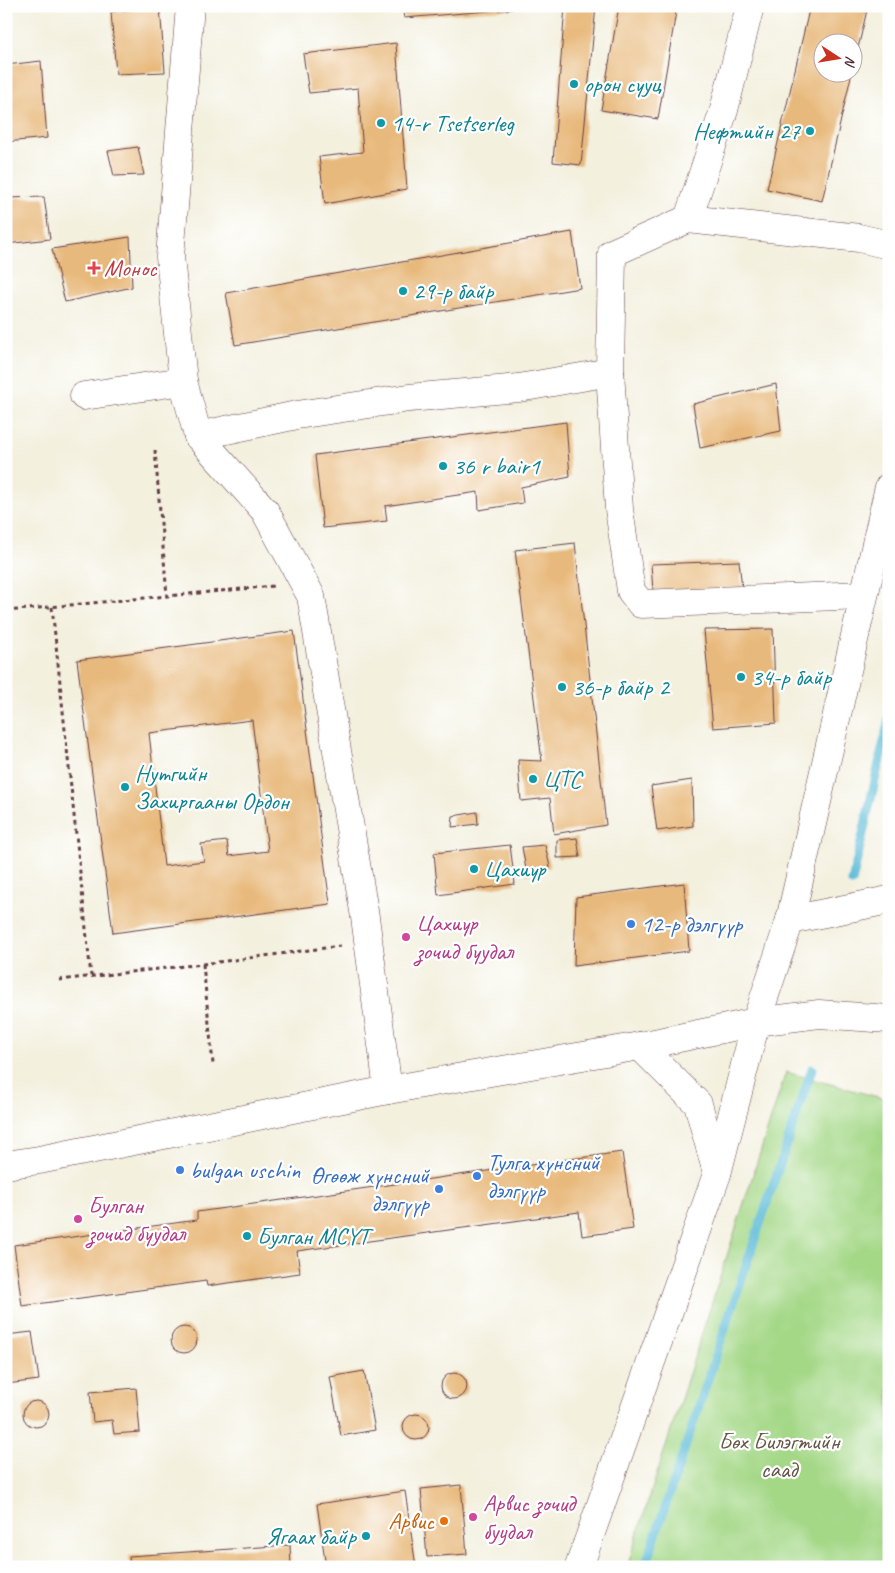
<svg xmlns="http://www.w3.org/2000/svg" width="895" height="1573" font-family="Caveat,sans-serif">
	<rect width="100%" height="100%" fill="#fff"/>
	<filter id="ink" filterUnits="userSpaceOnUse"><feTurbulence type="fractalNoise" baseFrequency=".02" numOctaves="2"/><feDisplacementMap in="SourceGraphic" scale="10" xChannelSelector="R" yChannelSelector="G"/><feConvolveMatrix kernelMatrix="1 2 1 2 8 2 1 2 1" color-interpolation-filters="sRGB"/></filter>
	<filter id="wash" filterUnits="userSpaceOnUse"><feTurbulence type="fractalNoise" baseFrequency=".0096" numOctaves="4" result="noise"/><feDisplacementMap in="SourceGraphic" scale="20" xChannelSelector="R" yChannelSelector="G"/><feGaussianBlur stdDeviation="1.12" result="paint"/><feColorMatrix in="noise" values="0 0 0 0 0 0 0 0 0 0 0 0 0 0 0 0 0 1.4 0 .05"/><feComposite in="paint" operator="in"/></filter>
	<g filter="url(#wash)">
		<rect width="100%" height="100%" fill="#f3f0de"/>
		<polygon fill="#a4d887" stroke="#777c59" points="786,1072 889,1100 889,1567 627,1567"/>
		<g fill="none" stroke-linecap="round" stroke-linejoin="round">
			<g stroke="#57b9d6" stroke-width="9">
				<polyline points="852,882 889,719"/>
				<polyline points="645,1567 812,1069"/>
			</g>
		</g>
		<g id="blocks">
			<g fill="#e8b97b" fill-rule="evenodd">
				<polygon points="402,6 512,6 513,9 404,18"/>
				<polygon points="565,6 596,6 581,165 553,162"/>
				<polygon points="619,6 677,6 658,119 601,110"/>
				<polygon points="810,6 868,6 853,69 852,42 822,42 822,72 852,72 822,201 767,189"/>
				<polygon points="160,7 165,72 116,74 111,12"/>
				<polygon points="396,43 407,189 325,204 319,157 363,152 358,88 309,93 303,54"/>
				<polygon points="41,61 47,138 6,142 6,65"/>
				<polygon points="138,147 144,175 114,176 108,151"/>
				<polygon points="44,197 50,239 6,244 6,198"/>
				<polygon points="572,232 580,288 235,345 226,293"/>
				<polygon points="130,237 132,287 65,302 52,249"/>
				<polygon points="776,384 781,431 700,448 693,404"/>
				<polygon points="566,422 570,477 521,487 523,503 479,510 478,492 385,506 387,521 323,528 315,455"/>
				<polygon points="575,543 606,825 554,834 550,798 521,801 518,760 542,761 515,550"/>
				<polygon points="739,561 742,588 653,591 651,564"/>
				<polygon points="773,629 776,723 713,728 704,630"/>
				<path d="M294 631 330 904 113 933 77 660ZM252 720 268 851 229 856 227 841 201 844 204 861 164 866 149 733Z"/>
				<polygon points="692,780 693,826 657,831 651,786"/>
				<polygon points="477,812 478,824 452,827 453,816"/>
				<polygon points="577,838 580,857 557,858 557,840"/>
				<polygon points="510,845 515,884 438,895 434,853"/>
				<polygon points="545,845 550,867 527,875 522,847"/>
				<polygon points="684,883 689,951 574,966 576,897"/>
				<polygon points="622,1152 633,1229 582,1236 579,1212 297,1251 300,1273 207,1286 206,1281 22,1306 14,1245 197,1220 197,1212"/>
				<circle cx="184" cy="1340" r="13"/>
				<polygon points="32,1332 39,1380 6,1384 6,1335"/>
				<polygon points="364,1371 375,1430 341,1436 330,1377"/>
				<circle cx="454" cy="1386" r="13"/>
				<polygon points="136,1388 140,1432 114,1434 112,1420 93,1422 90,1392"/>
				<circle cx="36" cy="1414" r="13"/>
				<circle cx="416" cy="1427" r="13"/>
				<polygon points="461,1485 467,1554 427,1557 421,1489"/>
				<polygon points="405,1491 416,1567 326,1567 317,1504"/>
				<polygon points="290,1545 291,1567 130,1567 129,1556"/>
			</g>
		</g>
	</g>
	<g filter="url(#ink)">
		<use href="#blocks" fill-opacity="0" stroke="#633e46" stroke-width="1"/>
		<g fill="none" stroke-linecap="round" stroke-linejoin="round">
			<defs>
				<g id="minor">
					<polyline points="190,6 170,257 183,381 198,436 265,511 311,596 365,917 388,1090"/>
					<polyline points="688,219 724,110 750,6"/>
					<polyline points="610,372 612,253 688,219 859,238 889,245"/>
					<polyline points="84,396 183,381"/>
					<polyline points="198,436 297,415 409,398 519,388 610,372 619,509 631,591 641,604 863,595"/>
					<polyline points="790,920 889,900"/>
					<polyline points="640,1046 698,1104 717,1173"/>
					<polyline points="6,1165 39,1160 388,1090 640,1046 756,1022 819,1014 889,1019"/>
					<polyline points="579,1567 717,1174 756,1022 790,920 889,487"/>
				</g>
			</defs>
			<use href="#minor" stroke="#633e46" stroke-width="29"/>
			<g stroke="#633e46" stroke-width="3" stroke-dasharray="4 4" stroke-linecap="butt">
				<polyline points="155,450 167,596"/>
				<polyline points="52,607 91,976"/>
				<polyline points="6,611 274,586"/>
				<polyline points="6,621 6,624"/>
				<polyline points="203,964 213,1064"/>
				<polyline points="59,980 203,964 340,946"/>
				<polyline points="886,1567 889,1554"/>
			</g>
			<use href="#minor" stroke="#fff" stroke-width="28"/>
		</g>
	</g>
	<g fill="#0f9aa8" stroke="#fff" stroke-width="2">
		<circle cx="574" cy="84" r="5"/>
		<circle cx="381" cy="123" r="5"/>
		<circle cx="810" cy="131" r="5"/>
		<circle cx="403" cy="291" r="5"/>
		<circle cx="443" cy="466" r="5"/>
		<circle cx="741" cy="677" r="5"/>
		<circle cx="562" cy="687" r="5"/>
		<circle cx="533" cy="779" r="5"/>
		<circle cx="125" cy="787" r="5"/>
		<circle cx="474" cy="869" r="5"/>
		<circle cx="247" cy="1236" r="5"/>
		<circle cx="366" cy="1536" r="5"/>
	</g>
	<path fill="#e0444e" stroke="#fff" stroke-width="2" d="M91.5 260.5h5v5h5v5h-5v5h-5v-5h-5v-5h5z"/>
	<g fill="#3f7fe0" stroke="#fff" stroke-width="2">
		<circle cx="631" cy="924" r="5"/>
		<circle cx="180" cy="1170" r="5"/>
		<circle cx="477" cy="1176" r="5"/>
		<circle cx="439" cy="1189" r="5"/>
	</g>
	<g fill="#d1479c" stroke="#fff" stroke-width="2">
		<circle cx="406" cy="937" r="5"/>
		<circle cx="78" cy="1219" r="5"/>
		<circle cx="473" cy="1517" r="5"/>
	</g>
	<circle fill="#e8710a" stroke="#fff" stroke-width="2" cx="444" cy="1521" r="5"/>
	<g text-anchor="middle" stroke-width="4.5" stroke-linejoin="round" paint-order="stroke">
		<g font-size="24" fill="#0d838f" stroke="#fff" text-anchor="start">
			<text x="584" y="92">орон сууц</text>
			<text x="391" y="131">14-r Tsetserleg</text>
			<text x="800" y="139" text-anchor="end">Нефтийн 27</text>
			<text x="413" y="299">29-р байр</text>
			<text x="453" y="474">36 r bair1</text>
			<text x="751" y="685">34-р байр</text>
			<text x="572" y="695">36-р байр 2</text>
			<text x="135" y="781">Нутгийн<tspan x="135" dy="28">Захиргааны Ордон</tspan></text>
			<text x="543" y="787">ЦТС</text>
			<text x="484" y="877">Цахиур</text>
			<text x="257" y="1244">Булган МСҮТ</text>
			<text x="356" y="1544" text-anchor="end">Ягаах байр</text>
		</g>
		<g font-size="24" fill="#be3a42" stroke="#fff" text-anchor="start">
			<text x="104" y="276">Монос</text>
		</g>
		<g font-size="24" fill="#b23c85" stroke="#fff" text-anchor="start">
			<text x="416" y="931">Цахиур<tspan x="416" dy="28">зочид буудал</tspan></text>
			<text x="88" y="1213">Булган<tspan x="88" dy="28">зочид буудал</tspan></text>
			<text x="483" y="1511">Арвис зочид<tspan x="483" dy="28">буудал</tspan></text>
		</g>
		<g font-size="24" fill="#366cbe" stroke="#fff" text-anchor="start">
			<text x="641" y="932">12-р дэлгүүр</text>
			<text x="487" y="1170">Тулга хүнсний<tspan x="487" dy="28">дэлгүүр</tspan></text>
			<text x="190" y="1178">bulgan uschin</text>
			<text x="429" y="1183" text-anchor="end">Өгөөж хүнсний<tspan x="429" dy="28">дэлгүүр</tspan></text>
		</g>
		<g font-size="24" fill="#655647" stroke="#fff">
			<text x="779" y="1449">Бөх Билэгтийн<tspan x="779" dy="28">саад</tspan></text>
		</g>
		<g font-size="24" fill="#c56008" stroke="#fff" text-anchor="end">
			<text x="434" y="1529">Арвис</text>
		</g>
	</g>
	<rect width="895" height="1573" fill="none" stroke="#fff" stroke-width="25"/>
	<g transform="translate(838 58) rotate(102)"><circle r="24" fill="#ffffff" stroke="#b7a5aa"/>
	<path d="M0-4L9 19L0 12L-9 19Z" fill="#c8321e"/>
	<text y="-8" font-size="14" font-weight="bold" text-anchor="middle" fill="#4a1f2b">N</text>
	</g>
</svg>
